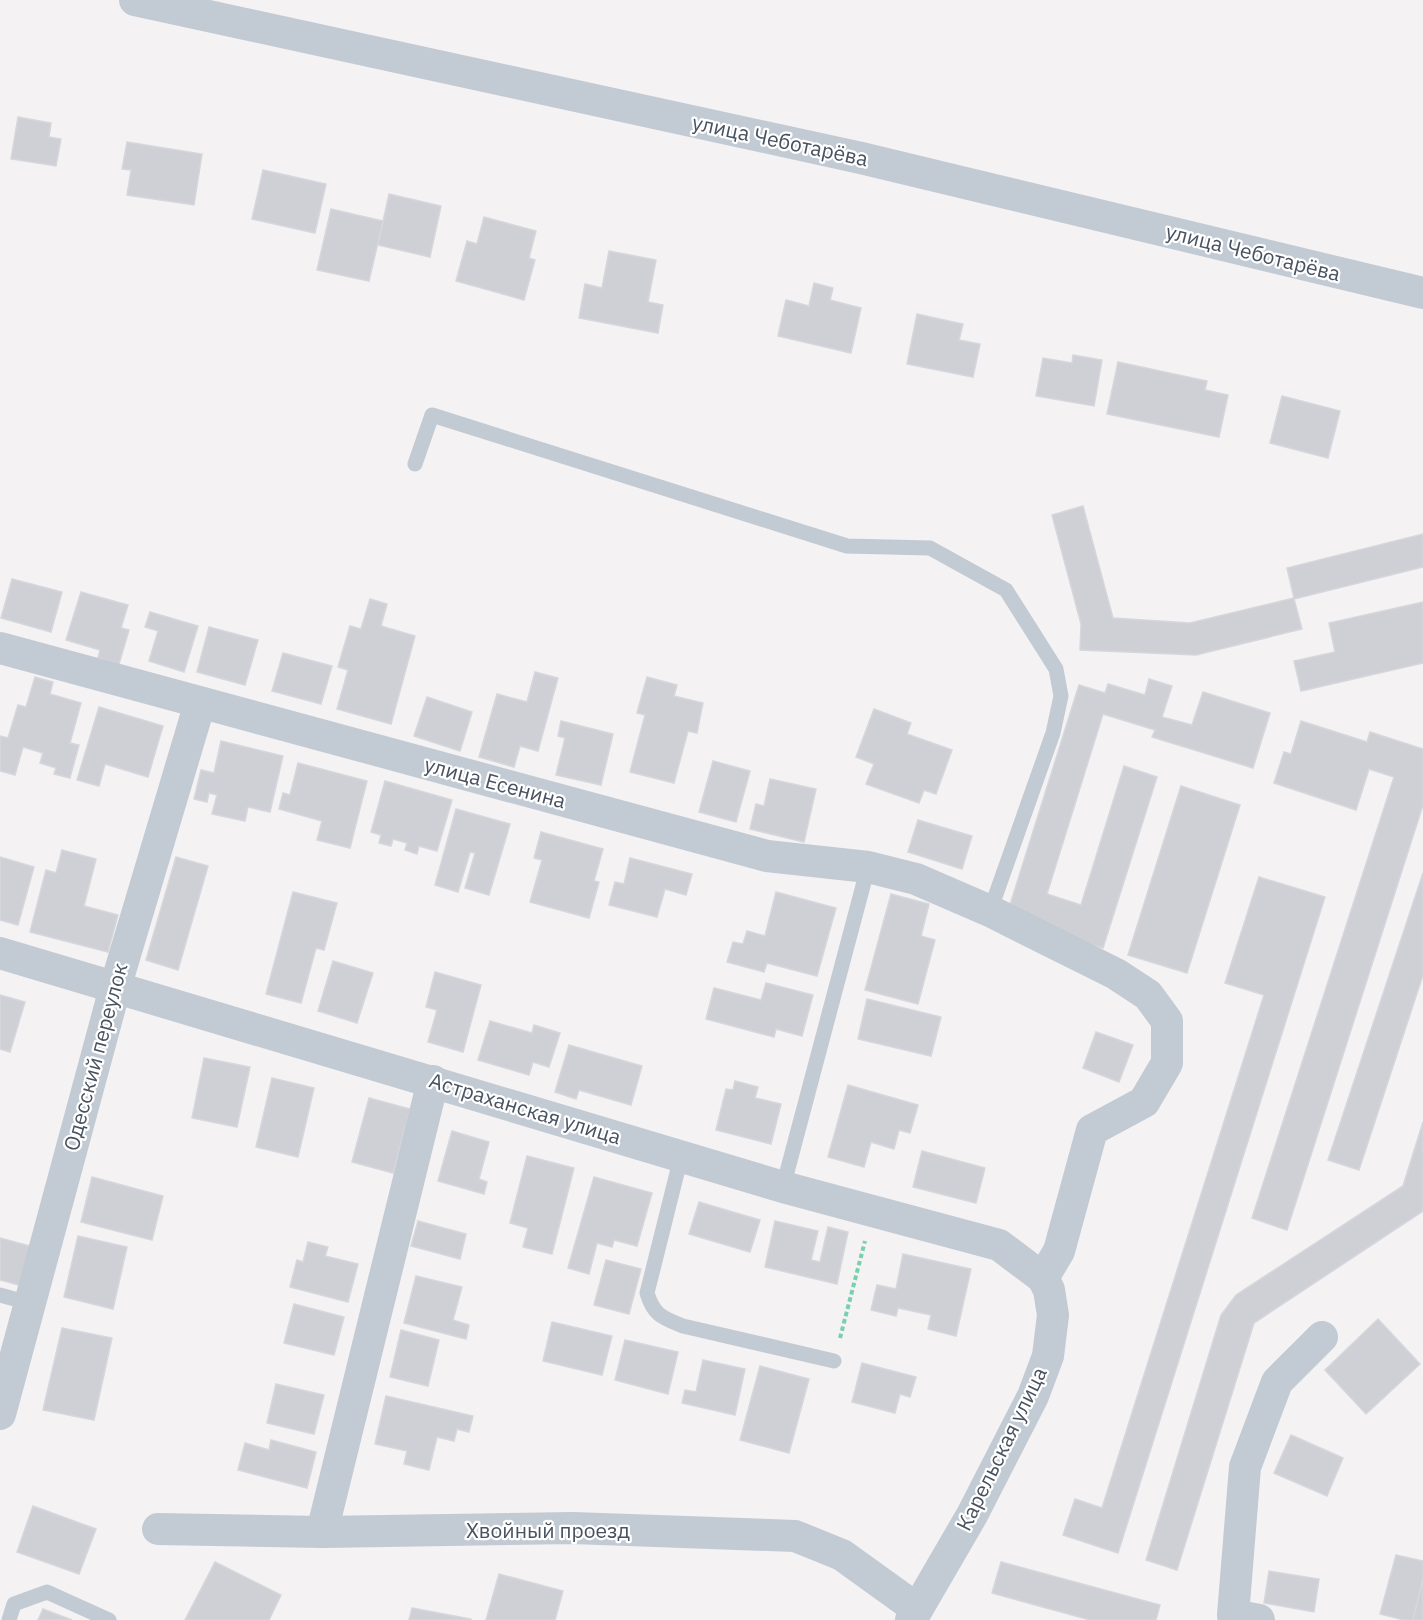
<svg xmlns="http://www.w3.org/2000/svg" width="1423" height="1620" font-family="'IBM Plex Sans',sans-serif">
	<rect width="100%" height="100%" fill="#f4f2f2"/>
	<g fill="#ced0d6" stroke="#d6d7dd" stroke-width="1.5">
		<polygon points="18,117 51,123 49,137 61,139 56,166 11,159"/>
		<polygon points="127,142 202,154 194,205 127,195 131,170 122,169"/>
		<polygon points="263,170 326,184 315,233 252,219"/>
		<polygon points="389,194 441,206 430,257 378,245"/>
		<polygon points="331,209 383,221 369,281 317,270"/>
		<polygon points="484,217 536,231 529,258 535,260 524,300 456,281 467,241 477,244"/>
		<polygon points="609,251 656,260 648,302 663,305 658,333 579,318 585,284 602,288"/>
		<polygon points="814,283 833,288 830,300 861,308 851,353 778,336 786,300 809,306"/>
		<polygon points="917,314 963,324 959,340 980,344 973,377 907,364"/>
		<polygon points="1073,355 1102,360 1094,406 1036,396 1043,358 1072,363"/>
		<polygon points="1118,362 1207,381 1205,390 1228,395 1219,437 1107,414"/>
		<polygon points="1282,396 1340,411 1328,458 1270,443"/>
		<polygon points="1083,506 1113,618 1190,623 1294,598 1287,568 1423,534 1423,567 1294,599 1302,629 1196,655 1080,650 1081,624 1052,515"/>
		<polygon points="12,579 62,592 51,632 1,618"/>
		<polygon points="81,592 128,605 121,628 129,630 119,664 98,658 100,650 66,640"/>
		<polygon points="370,599 387,604 381,626 415,636 391,724 337,709 348,670 338,667 350,626 361,629"/>
		<polygon points="1423,602 1423,663 1301,691 1294,661 1335,652 1329,623"/>
		<polygon points="150,612 198,626 184,672 149,661 158,631 145,627"/>
		<polygon points="209,627 258,640 245,685 197,672"/>
		<polygon points="283,653 332,666 321,704 272,691"/>
		<polygon points="535,672 558,678 538,751 520,746 514,767 479,757 497,694 527,702"/>
		<polygon points="35,677 53,682 50,694 81,703 70,743 79,745 70,778 54,774 56,768 40,763 43,753 23,747 15,775 0,771 0,736 8,738 18,705 26,707"/>
		<polygon points="647,677 677,685 674,696 703,703 697,733 688,731 674,783 630,772 645,715 637,713"/>
		<polygon points="1149,679 1172,686 1162,717 1192,725 1203,692 1270,713 1253,768 1152,737 1155,730 1103,714 1047,894 1081,905 1124,766 1157,777 1103,948 1028,925 1009,908 1079,685 1105,693 1108,684 1145,695"/>
		<polygon points="427,697 472,712 460,751 414,736"/>
		<polygon points="99,707 163,726 148,777 105,764 99,786 77,780"/>
		<polygon points="874,709 911,723 907,734 952,750 936,794 924,790 919,803 866,784 874,764 856,757"/>
		<polygon points="561,721 613,734 601,785 556,775 565,738 558,736"/>
		<polygon points="1301,721 1367,742 1370,732 1423,749 1423,805 1287,1230 1252,1218 1394,777 1369,769 1356,810 1274,783 1284,752 1291,754"/>
		<polygon points="221,741 283,756 270,812 248,807 245,821 212,814 217,795 209,793 207,802 194,799 201,770 214,773"/>
		<polygon points="713,761 750,771 736,822 699,812"/>
		<polygon points="298,763 367,781 350,848 317,840 322,821 279,809 283,793 290,795"/>
		<polygon points="770,779 816,789 804,842 750,829 756,804 764,806"/>
		<polygon points="385,781 452,800 437,851 419,846 417,854 405,850 407,843 393,839 391,846 379,843 381,835 371,832"/>
		<polygon points="1181,786 1240,805 1187,973 1128,955"/>
		<polygon points="456,809 510,824 489,895 465,888 475,853 470,852 458,892 435,885"/>
		<polygon points="918,820 972,836 962,869 908,852"/>
		<polygon points="541,832 603,849 594,881 599,882 589,918 530,902 542,860 534,858"/>
		<polygon points="62,850 96,859 84,906 118,915 108,952 30,932 46,870 56,873"/>
		<polygon points="0,857 34,867 18,925 0,920"/>
		<polygon points="176,857 208,866 178,970 146,960"/>
		<polygon points="630,858 692,874 686,895 665,889 657,917 609,905 615,882 624,884"/>
		<polygon points="1423,873 1423,975 1359,1170 1328,1160"/>
		<polygon points="1259,877 1325,897 1118,1553 1063,1535 1075,1499 1102,1508 1264,995 1225,983"/>
		<polygon points="293,892 337,903 324,950 316,948 301,1003 266,994"/>
		<polygon points="776,892 836,908 817,976 767,963 764,972 727,962 733,942 743,944 747,931 765,936"/>
		<polygon points="891,894 929,904 921,936 935,940 918,1004 865,990"/>
		<polygon points="333,961 373,973 357,1023 318,1011"/>
		<polygon points="435,972 481,985 463,1052 428,1042 437,1010 426,1007"/>
		<polygon points="766,983 813,995 802,1036 776,1029 774,1037 706,1019 714,988 761,1000"/>
		<polygon points="0,995 25,1002 10,1052 0,1049"/>
		<polygon points="867,999 941,1017 931,1056 858,1039"/>
		<polygon points="490,1021 532,1033 534,1025 560,1033 549,1067 533,1062 529,1075 478,1060"/>
		<polygon points="1096,1032 1133,1045 1119,1082 1083,1068"/>
		<polygon points="569,1045 642,1066 631,1105 579,1090 576,1099 555,1092"/>
		<polygon points="204,1058 250,1067 237,1127 192,1118"/>
		<polygon points="272,1078 314,1088 298,1157 256,1147"/>
		<polygon points="735,1081 758,1087 755,1098 781,1104 771,1144 716,1130 726,1089 733,1090"/>
		<polygon points="848,1085 918,1105 910,1133 899,1130 894,1149 871,1142 864,1167 828,1157"/>
		<polygon points="369,1098 410,1109 393,1173 352,1162"/>
		<polygon points="1423,1122 1423,1211 1254,1323 1177,1570 1146,1560 1221,1315 1236,1295 1403,1186"/>
		<polygon points="452,1131 489,1142 479,1179 487,1182 484,1194 438,1181"/>
		<polygon points="922,1151 985,1168 976,1203 913,1187"/>
		<polygon points="527,1156 574,1168 552,1254 523,1247 528,1228 510,1223"/>
		<polygon points="92,1177 163,1196 152,1240 81,1222"/>
		<polygon points="594,1177 652,1193 637,1246 614,1240 612,1247 597,1243 589,1274 568,1268"/>
		<polygon points="699,1202 760,1220 750,1252 689,1234"/>
		<polygon points="418,1221 466,1234 460,1259 411,1246"/>
		<polygon points="775,1221 818,1231 811,1260 820,1262 828,1227 848,1232 837,1284 765,1267"/>
		<polygon points="78,1236 127,1247 113,1309 64,1297"/>
		<polygon points="0,1238 30,1246 19,1285 0,1280"/>
		<polygon points="308,1242 328,1247 325,1256 358,1264 348,1302 290,1287 297,1260 303,1262"/>
		<polygon points="903,1254 971,1269 956,1336 928,1329 931,1315 898,1308 896,1316 871,1310 877,1285 896,1289"/>
		<polygon points="606,1260 641,1269 629,1314 594,1305"/>
		<polygon points="416,1276 462,1287 453,1320 469,1325 466,1339 404,1323"/>
		<polygon points="294,1304 344,1317 334,1355 284,1343"/>
		<polygon points="1378,1319 1420,1364 1366,1414 1325,1370"/>
		<polygon points="552,1322 612,1336 602,1375 543,1361"/>
		<polygon points="62,1328 112,1338 94,1420 43,1410"/>
		<polygon points="401,1330 439,1340 428,1386 390,1377"/>
		<polygon points="625,1340 678,1352 668,1394 615,1380"/>
		<polygon points="703,1360 745,1369 735,1415 682,1403 685,1390 696,1392"/>
		<polygon points="862,1363 916,1377 910,1397 900,1394 895,1413 852,1402"/>
		<polygon points="760,1366 809,1379 789,1453 740,1440"/>
		<polygon points="276,1384 324,1395 314,1434 267,1423"/>
		<polygon points="386,1396 473,1416 469,1432 457,1429 454,1441 437,1437 429,1470 404,1464 407,1451 375,1444"/>
		<polygon points="1291,1435 1343,1458 1327,1496 1274,1473"/>
		<polygon points="271,1440 316,1452 307,1488 238,1470 245,1443 269,1450"/>
		<polygon points="33,1506 96,1529 79,1574 17,1552"/>
		<polygon points="1396,1555 1423,1561 1423,1579 1413,1620 1404,1620 1380,1614"/>
		<polygon points="215,1562 281,1595 269,1620 185,1620"/>
		<polygon points="1001,1562 1160,1605 1156,1620 1090,1620 992,1593"/>
		<polygon points="1269,1571 1319,1579 1314,1612 1264,1603"/>
		<polygon points="499,1574 563,1591 555,1620 486,1620"/>
		<polygon points="1423,1579 1423,1620 1413,1620"/>
		<polygon points="412,1608 471,1619 471,1620 409,1620"/>
		<polygon points="43,1609 72,1620 38,1620"/>
	</g>
	<g fill="none" stroke-linecap="round" stroke-linejoin="round">
		<polyline stroke="#78d0ae" stroke-width="4" stroke-dasharray="4.5 3" stroke-linecap="butt" points="840,1338 865,1241"/>
		<g stroke="#c2cad3" stroke-width="15">
			<polyline points="415,464 432,415 847,546 930,548 1006,590 1056,669 1061,696 1053,733 990,911"/>
			<path d="M681 1157 647 1293C654 1316 663 1318 683 1326L834 1361"/>
			<polyline points="783,1187 868,867"/>
			<polyline points="0,1295 29,1303"/>
			<polyline points="9,1620 14,1604 47,1592 109,1620"/>
		</g>
		<g stroke="#c2cad3" stroke-width="32">
			<polyline points="135,0 861,158 1423,293"/>
			<polyline points="0,648 767,856 868,867 916,879 990,911 1116,974 1148,995 1167,1021 1167,1063 1144,1102 1092,1130 1059,1251 1043,1278 1049,1290 1053,1315 1048,1356 1033,1396 972,1515 911,1620"/>
			<polyline points="0,953 783,1187 999,1245 1043,1278"/>
			<polyline points="0,1414 115,988 200,703"/>
			<polyline points="158,1529 322,1532 573,1528 795,1536 842,1555 917,1609"/>
			<polyline points="322,1532 433,1081"/>
			<polyline points="1259,1620 1233,1615 1245,1467 1277,1382 1322,1337"/>
		</g>
	</g>
	<g text-anchor="middle" stroke-width="4.5" stroke-linejoin="round" paint-order="stroke">
		<g font-size="21" fill="#495260" stroke="#fff">
			<text transform="translate(780 141) rotate(12)" y="7">улица Чеботарёва</text>
			<text transform="translate(1253 253) rotate(14)" y="7">улица Чеботарёва</text>
			<text transform="translate(495 783) rotate(15)" y="7">улица Есенина</text>
			<text transform="translate(96 1057) rotate(-75)" y="7">Одесский переулок</text>
			<text transform="translate(525 1109) rotate(17)" y="7">Астраханская улица</text>
			<text transform="translate(1002 1449) rotate(-64)" y="7">Карельская улица</text>
			<text x="548" y="1538">Хвойный проезд</text>
		</g>
	</g>
</svg>
